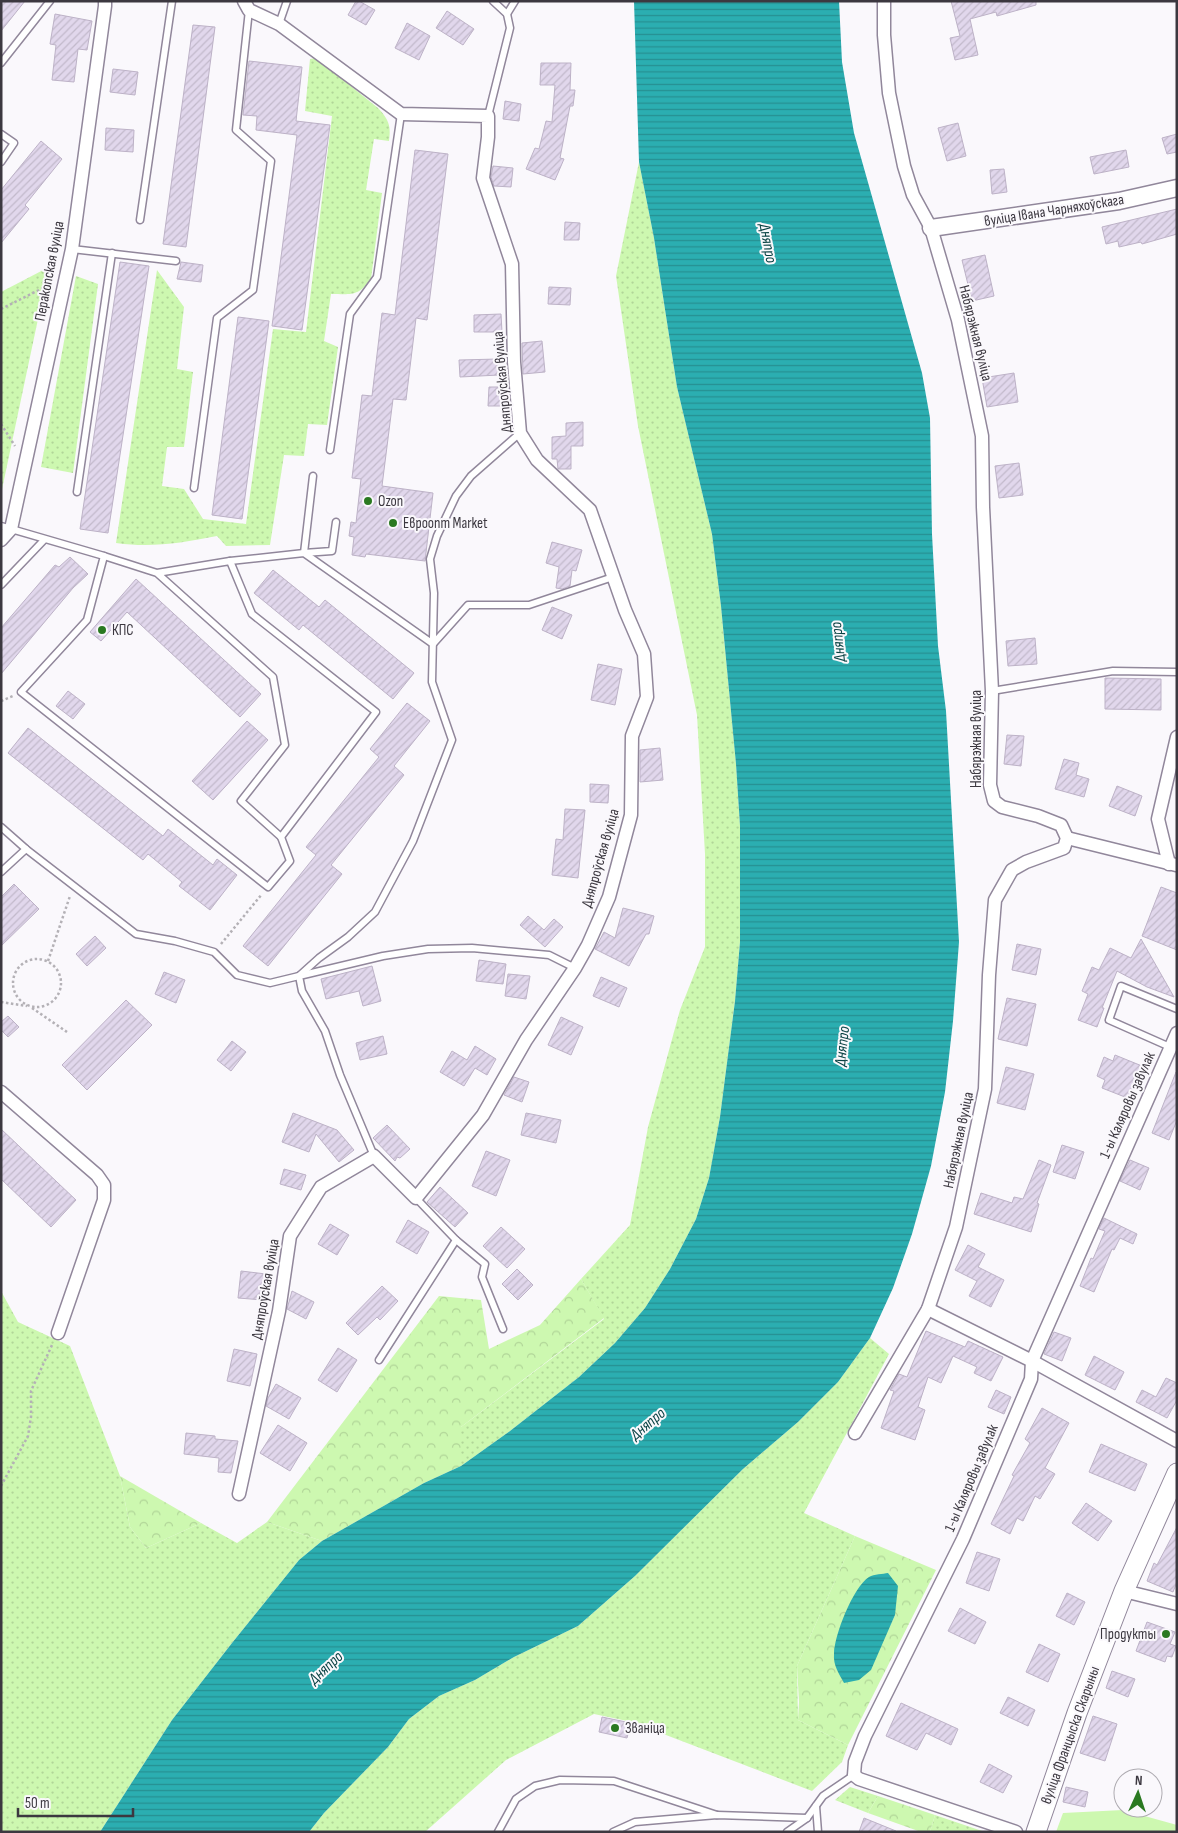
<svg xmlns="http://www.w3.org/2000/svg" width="1178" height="1833" font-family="'Sofia Sans Condensed',sans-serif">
	<defs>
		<pattern id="grass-dots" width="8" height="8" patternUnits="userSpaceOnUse" patternTransform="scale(1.25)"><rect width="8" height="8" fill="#cdf8b0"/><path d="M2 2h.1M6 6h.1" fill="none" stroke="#b1d598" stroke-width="1.8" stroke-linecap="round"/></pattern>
		<pattern id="forest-crowns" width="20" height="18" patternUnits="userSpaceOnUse" patternTransform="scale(1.25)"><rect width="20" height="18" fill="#cdf8b0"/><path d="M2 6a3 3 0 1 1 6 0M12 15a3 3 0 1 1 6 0" fill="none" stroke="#b1d598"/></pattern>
		<pattern id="water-rules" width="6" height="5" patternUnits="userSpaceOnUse" patternTransform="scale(1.25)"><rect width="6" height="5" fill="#2baeb1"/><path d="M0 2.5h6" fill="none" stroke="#268f91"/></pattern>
		<pattern id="building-hatch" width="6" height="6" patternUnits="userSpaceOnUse" patternTransform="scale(1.25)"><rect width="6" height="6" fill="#e1d7ec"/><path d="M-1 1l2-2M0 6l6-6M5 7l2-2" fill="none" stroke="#c2b9cb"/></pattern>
	</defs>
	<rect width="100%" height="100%" fill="#faf8fc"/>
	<g fill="url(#grass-dots)">
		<path d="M316 58 378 108C389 120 391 125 389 141L374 139 366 190 382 193 371 279C358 297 351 294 331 294L324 341 338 347 327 425 308 424 304 456 284 455 270 545 226 546 217 536C181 543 152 548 116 543L157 270 184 307 177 369 193 372 184 447H167L162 486 184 489 203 519 246 524 273 329 306 332 332 116 305 111 310 59Z"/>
		<polygon points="639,162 654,238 677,387 712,534 721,606 736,764 740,826 740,942 735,1001 720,1117 709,1178 696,1219 670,1269 645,1308 615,1343 579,1377 510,1431 461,1466 461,1427 604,1319 581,1279 630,1225 648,1127 680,1010 705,947 705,854 697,715 638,426 616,276"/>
		<polygon points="49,267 1,494 1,292"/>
		<polygon points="76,276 98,284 73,473 41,467"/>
		<polygon points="1,1291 18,1322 70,1346 120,1476 130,1527 146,1548 201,1523 237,1543 267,1522 322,1541 299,1560 232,1643 172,1720 100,1832 1,1832"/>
		<polygon points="870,1338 889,1354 804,1513 855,1536 797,1666 798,1720 848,1745 842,1762 812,1791 632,1722 594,1714 506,1760 425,1832 309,1832 324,1813 388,1747 409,1719 439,1696 475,1680 514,1657 578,1626 635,1576 743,1469 798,1422 838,1382"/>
		<polygon points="850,1787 878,1796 868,1813 835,1800"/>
		<polygon points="935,1815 985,1832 930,1832"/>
	</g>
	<g fill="url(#forest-crowns)" fill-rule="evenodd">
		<polygon points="581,1279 604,1318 461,1427 461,1466 424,1483 322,1541 267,1522 439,1296 481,1300 489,1349 540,1325"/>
		<polygon points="120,1476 201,1523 146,1548 130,1527"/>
		<path d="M855 1536 936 1570 848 1745 798 1720 799 1702 797 1666ZM888 1573 895 1615 887 1632Z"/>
		<polygon points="878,1796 935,1815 930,1832 921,1832 868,1813"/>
	</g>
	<polygon fill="#cdf8b0" points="1123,1810 1177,1825 1177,1832 1056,1832 1063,1813"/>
	<g fill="url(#water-rules)">
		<polygon points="634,1 839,1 842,62 854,133 922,373 930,418 932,534 938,646 946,711 959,942 953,1021 945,1092 931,1166 912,1234 893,1288 870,1338 838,1382 798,1422 743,1469 635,1576 578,1626 514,1657 475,1680 439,1696 409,1719 388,1747 324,1813 309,1832 100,1832 172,1720 232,1643 299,1560 322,1541 424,1483 461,1466 510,1431 579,1377 615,1343 645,1308 670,1269 696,1219 709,1178 720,1117 735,1001 740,942 740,826 736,764 721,606 712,534 677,387 654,238 639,162"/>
		<path d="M888 1573 898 1586 895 1615 871 1670 859 1680 844 1683C839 1674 833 1665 834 1654 834 1636 853 1587 869 1577 874 1574 883 1574 888 1573Z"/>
	</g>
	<g fill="url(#building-hatch)" stroke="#bdb2c7">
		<polygon points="1,1 25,1 1,31"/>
		<polygon points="356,1 359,1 375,10 366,25 348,15"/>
		<polygon points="951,1 1036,1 1036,5 997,16 996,12 970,19 978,55 955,60 950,38 960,36"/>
		<polygon points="447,11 474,29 463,45 436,28"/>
		<polygon points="55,14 92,21 87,50 78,49 74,82 52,80 56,45 50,44"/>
		<polygon points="407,23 430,36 419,60 395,48"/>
		<polygon points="193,25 215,27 186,247 163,244"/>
		<polygon points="249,61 302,67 296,121 330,125 302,330 272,326 297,135 256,130 257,116 243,115"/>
		<polygon points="541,63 571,63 570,90 575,90 573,106 570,106 560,158 564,159 555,180 526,169 535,148 539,149 546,121 552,122 555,85 540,85"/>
		<polygon points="113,69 138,72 135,95 110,92"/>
		<polygon points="505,101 521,104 519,121 503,119"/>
		<polygon points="958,123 966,156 947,161 938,128"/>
		<polygon points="106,128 134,130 133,152 105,150"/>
		<polygon points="1177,134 1177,152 1167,154 1162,138"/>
		<polygon points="41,141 62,159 25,205 29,209 1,243 1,190"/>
		<polygon points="415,150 448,154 427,320 416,318 406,400 393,399 382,486 433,493 425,561 366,554 365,557 352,555 354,537 349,536 351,522 356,523 361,479 352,478 362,395 372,396 382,313 395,315"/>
		<polygon points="1126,150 1129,167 1094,174 1090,157"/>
		<polygon points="493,166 513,168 511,187 494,186 491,177"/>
		<polygon points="1004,169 1007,192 992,194 990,170"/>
		<polygon points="1177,209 1177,234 1142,244 1141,242 1119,247 1118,241 1106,244 1102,227"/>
		<polygon points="565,222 580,223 579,240 564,240"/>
		<polygon points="985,255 994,296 972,301 962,260"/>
		<polygon points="120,262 149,266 108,533 80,529"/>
		<polygon points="181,262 203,265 201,282 177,279"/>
		<polygon points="549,287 571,288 570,305 548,304"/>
		<polygon points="501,314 502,332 474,332 474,315"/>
		<polygon points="238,317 269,321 242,519 212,515"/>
		<polygon points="542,341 545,372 523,374 522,343"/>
		<polygon points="498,359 499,375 460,377 459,360"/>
		<polygon points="1014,373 1018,402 987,407 982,378"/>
		<polygon points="489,387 508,387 508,406 488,406"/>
		<polygon points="583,422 583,446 571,446 571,469 558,469 557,459 552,459 552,437 566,436 566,423"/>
		<polygon points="1019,463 1023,495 999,498 995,466"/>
		<polygon points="552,542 582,550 576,571 572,570 570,586 562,589 556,588 559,567 546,563"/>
		<polygon points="70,557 88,574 73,588 1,674 1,628 55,565 59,567"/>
		<polygon points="273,570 319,607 325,600 414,673 393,699 303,625 299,630 254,593"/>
		<polygon points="136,579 261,694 240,717 127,612 101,641 90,632"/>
		<polygon points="552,607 572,615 562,639 542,630"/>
		<polygon points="1035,638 1037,664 1008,666 1006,641"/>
		<polygon points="598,664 622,669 615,705 591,700"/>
		<polygon points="1105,678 1161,679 1161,710 1105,709"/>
		<polygon points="68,691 85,704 73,719 56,706"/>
		<polygon points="407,703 430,721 394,766 404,775 331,865 342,874 268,966 243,946 316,855 306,847 379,757 370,749"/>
		<polygon points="247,721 268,740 213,800 192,781"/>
		<polygon points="28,728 163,836 168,829 213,865 217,859 237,875 210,910 179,886 182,882 148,854 143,860 8,753"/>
		<polygon points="1007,735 1024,736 1021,766 1004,764"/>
		<polygon points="660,748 663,780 640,782 640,750"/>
		<polygon points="1064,759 1079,763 1076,775 1089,779 1084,797 1055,789"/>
		<polygon points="590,784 609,785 608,803 590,802"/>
		<polygon points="1117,786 1142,796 1135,816 1109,806"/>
		<polygon points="565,809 585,810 578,878 552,875 556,839 563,840"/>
		<polygon points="14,884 39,909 1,946 1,897"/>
		<polygon points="1161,887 1177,893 1177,950 1142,936"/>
		<polygon points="623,908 654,916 649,934 646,934 629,966 595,949 604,932 615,938"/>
		<polygon points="528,916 544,930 554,919 563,927 545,947 520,925"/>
		<polygon points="95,936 106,948 87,966 76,954"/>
		<polygon points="1141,939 1174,997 1147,987 1117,971 1102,1008 1104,1008 1097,1027 1078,1020 1088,994 1082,991 1092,967 1099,970 1110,948 1131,958"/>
		<polygon points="1017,944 1041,949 1036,975 1012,970"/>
		<polygon points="479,960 506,964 503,984 476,981"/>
		<polygon points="372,966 381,1001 363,1006 359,991 326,999 321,979"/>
		<polygon points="164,972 185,980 176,1003 155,994"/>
		<polygon points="508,974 530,976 526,999 505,996"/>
		<polygon points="601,977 627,988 619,1007 593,996"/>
		<polygon points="1007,998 1036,1004 1027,1046 998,1039"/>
		<polygon points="126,1000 152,1025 87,1090 62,1065"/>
		<polygon points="8,1016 19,1027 8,1037 1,1030 1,1022"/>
		<polygon points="561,1017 583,1027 571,1055 548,1045"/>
		<polygon points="383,1036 387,1054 360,1060 356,1043"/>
		<polygon points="232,1041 246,1052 231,1071 217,1060"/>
		<polygon points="475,1046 496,1059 487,1075 475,1068 464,1086 440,1072 452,1051 467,1060"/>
		<polygon points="1115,1055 1142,1066 1130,1099 1102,1088 1105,1080 1097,1076 1104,1057 1113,1061"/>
		<polygon points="1006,1067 1034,1074 1025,1110 997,1103"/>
		<polygon points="1176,1072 1177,1120 1169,1140 1152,1133"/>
		<polygon points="514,1077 529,1082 522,1102 504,1095"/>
		<polygon points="293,1113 337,1130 354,1150 339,1162 316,1134 309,1152 282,1142"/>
		<polygon points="526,1113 561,1120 556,1143 521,1135"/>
		<polygon points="387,1125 410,1149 400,1158 397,1157 395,1161 373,1138"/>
		<polygon points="1,1129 76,1200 51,1227 1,1179"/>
		<polygon points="1062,1145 1084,1152 1075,1179 1053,1172"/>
		<polygon points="486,1151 510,1160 496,1196 472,1186"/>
		<polygon points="1039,1160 1051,1165 1037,1203 1039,1204 1031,1232 974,1214 981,1193 1012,1203 1014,1197 1023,1199"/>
		<polygon points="1130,1160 1149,1168 1140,1190 1120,1181"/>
		<polygon points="284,1169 306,1175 301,1190 280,1184"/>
		<polygon points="440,1187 468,1213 455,1227 427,1202"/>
		<polygon points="1104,1218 1137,1234 1133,1244 1120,1238 1114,1250 1112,1249 1094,1292 1080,1286 1091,1258 1093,1259 1105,1231 1099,1229"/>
		<polygon points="408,1220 429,1232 417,1254 396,1242"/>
		<polygon points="330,1224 349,1235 337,1255 318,1244"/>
		<polygon points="501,1227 525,1249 507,1268 483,1246"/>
		<polygon points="968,1245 985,1254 978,1267 1004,1280 991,1307 969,1296 977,1281 955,1270"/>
		<polygon points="517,1269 533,1285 518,1300 502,1284"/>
		<polygon points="241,1271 266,1274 263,1300 238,1298"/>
		<polygon points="382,1286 398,1301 380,1320 377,1317 358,1335 346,1323"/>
		<polygon points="292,1291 314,1302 306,1319 287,1309"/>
		<polygon points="926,1331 965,1347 968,1341 1003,1357 991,1381 974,1373 977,1367 953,1356 941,1383 928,1377 918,1407 925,1410 915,1440 881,1428 894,1391 890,1390 899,1374 907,1377"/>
		<polygon points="1054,1332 1071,1338 1062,1361 1044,1354"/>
		<polygon points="338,1348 357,1360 337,1392 318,1380"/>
		<polygon points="234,1349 257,1354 250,1386 227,1381"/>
		<polygon points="1094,1356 1124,1372 1115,1390 1085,1375"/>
		<polygon points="1166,1378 1177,1383 1177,1400 1167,1418 1136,1402 1142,1390 1156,1397"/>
		<polygon points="276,1384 301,1398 289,1419 266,1406 268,1398"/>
		<polygon points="996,1390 1011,1397 1004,1414 988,1407"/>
		<polygon points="1042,1408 1069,1423 1045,1468 1055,1474 1040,1499 1035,1496 1023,1521 1017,1518 1010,1534 991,1524 1014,1476 1012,1475 1030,1443 1025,1439"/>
		<polygon points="278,1425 307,1443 290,1471 260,1453"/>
		<polygon points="186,1433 215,1436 215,1439 238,1441 231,1473 218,1472 219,1458 184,1454"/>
		<polygon points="1101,1444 1147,1464 1135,1491 1089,1472"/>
		<polygon points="1086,1503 1112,1521 1098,1541 1072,1523"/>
		<polygon points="1177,1527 1177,1582 1173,1592 1147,1581 1154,1563 1157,1565"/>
		<polygon points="977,1552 1000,1559 989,1591 966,1583"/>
		<polygon points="1067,1593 1085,1602 1074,1625 1056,1616"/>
		<polygon points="960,1608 986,1622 975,1644 948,1631"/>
		<polygon points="1147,1622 1175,1632 1170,1644 1176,1646 1172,1657 1167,1656 1165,1662 1136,1651"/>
		<polygon points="1039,1644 1060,1654 1048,1682 1026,1672"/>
		<polygon points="1112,1671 1135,1679 1128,1697 1106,1688"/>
		<polygon points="1008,1697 1035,1710 1028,1726 1000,1713"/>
		<polygon points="901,1703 958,1729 951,1745 926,1733 917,1750 886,1736"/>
		<polygon points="1093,1716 1117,1724 1105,1761 1080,1753"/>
		<polygon points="602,1717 631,1723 627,1738 599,1732"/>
		<polygon points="989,1764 1012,1776 1003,1793 980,1782"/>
		<polygon points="1066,1787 1088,1792 1085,1807 1063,1802"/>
		<polygon points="864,1818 896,1831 896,1832 859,1832"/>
	</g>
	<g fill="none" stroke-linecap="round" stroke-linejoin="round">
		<defs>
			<g id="service">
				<polyline points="507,14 515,1"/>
				<polyline points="279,24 287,1"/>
				<polyline points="1,63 50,1"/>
				<polyline points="488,116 510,28 507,14 493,1"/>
				<polyline points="1,134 14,143 1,162"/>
				<polyline points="140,220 172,1"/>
				<polyline points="72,249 176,261"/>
				<polyline points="330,450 350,314 377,277 401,114"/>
				<polyline points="313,476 304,553 332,551 336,522"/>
				<polyline points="194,488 217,318 253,290 271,161 236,130 249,10"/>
				<polyline points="77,492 112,253"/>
				<polyline points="1,526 104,556 87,620 21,692 268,887 290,861 281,837"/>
				<polyline points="104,556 157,573 273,677 285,745 241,801 281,837 376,712 252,614 230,561 157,573"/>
				<polyline points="230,561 304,553 433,644 468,605 529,605 613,577"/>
				<polyline points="1,585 44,540"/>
				<polyline points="992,691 1113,671 1177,672"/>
				<polyline points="1,827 26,849 136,934 175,941 214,952 237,975 270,983 299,976 319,958 348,937 375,912 413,841 452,740 432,682 434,593 430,559 437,536 456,496 471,476 520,433"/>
				<polyline points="1,872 26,849"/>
				<polyline points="1170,1047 1109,1020 1121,986 1177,1009"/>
				<polyline points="374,1156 340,1075 325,1031 302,991 299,976 383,956 428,949 472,948 549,955 575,968"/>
				<polyline points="416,1198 456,1240 485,1264 482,1277 503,1329"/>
				<polyline points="379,1360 456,1240"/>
				<polyline points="816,1806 818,1832"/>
				<polyline points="498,1832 516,1799 535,1786 560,1780 614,1781 717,1815"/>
				<polyline points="613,1832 635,1822 717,1815 807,1818"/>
				<polyline points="787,1832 807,1818 823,1796 854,1775"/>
			</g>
			<g id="minor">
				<polyline points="1,540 11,529 72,249 105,6 105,1"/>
				<polyline points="1067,838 1176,865"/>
				<polyline points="1169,864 1158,819 1177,737"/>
				<polyline points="1,1092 97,1175 104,1185 104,1200 58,1333"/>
				<polyline points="928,1309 1032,1361 1177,1441"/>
				<polyline points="855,1433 928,1309 956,1227 985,1089 989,975 995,900 1012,870 1026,862 1064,848 1067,838 1061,825 1038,816 1002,807 994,801 990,785 992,691 983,507 982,436 958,320 931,228 913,195 904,166 889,93 884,35 884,1"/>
				<polyline points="239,1494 279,1311 290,1236 321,1187 374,1156 416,1198 483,1115 526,1040 575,968 588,945 609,897 631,815 632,736 647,697 644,654 625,610 590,510 537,460 520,433 514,362 512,264 483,178 488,137 488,116 401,114 279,24 249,10 244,1"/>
				<polyline points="1124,1591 1177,1604"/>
				<polyline points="1016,1832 859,1779 854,1775 855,1762 865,1736 963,1539 1031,1379 1032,1361 1177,1033"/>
			</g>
			<polyline id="tertiary" points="931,228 1119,201 1177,188"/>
			<polyline id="secondary" points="1036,1832 1077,1713 1124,1591 1177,1473"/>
		</defs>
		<use href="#service" stroke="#91879b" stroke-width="9"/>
		<use href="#minor" stroke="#91879b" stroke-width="15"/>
		<use href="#tertiary" stroke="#91879b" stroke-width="19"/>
		<use href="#secondary" stroke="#91879b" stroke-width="21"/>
		<g stroke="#b4b1b6" stroke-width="2.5" stroke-dasharray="2.5 2.5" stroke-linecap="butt">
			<polyline points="1,309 51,284"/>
			<polyline points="1,424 15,446"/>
			<polyline points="1,701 13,696"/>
			<polyline points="221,944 262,894"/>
			<circle cx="37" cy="983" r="24"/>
			<polyline points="48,961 70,896"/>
			<polyline points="1,1002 27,1006"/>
			<polyline points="32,1008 67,1032"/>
			<polyline points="1,1486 28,1436 31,1417 31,1391 52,1345"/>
		</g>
		<use href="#service" stroke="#fff" stroke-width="6"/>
		<use href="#minor" stroke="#fff" stroke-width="12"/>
		<use href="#tertiary" stroke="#fff" stroke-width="16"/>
		<use href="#secondary" stroke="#fff" stroke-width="19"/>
	</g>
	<g fill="#2a7921" stroke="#faf8fc" stroke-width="2">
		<circle cx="368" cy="501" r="5"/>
		<circle cx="393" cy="523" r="5"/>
		<circle cx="102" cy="630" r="5"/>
		<circle cx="1166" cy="1634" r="5"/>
		<circle cx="615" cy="1728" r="5"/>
	</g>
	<g text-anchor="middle" stroke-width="4" stroke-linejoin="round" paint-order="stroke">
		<g font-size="15" fill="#3c3840" stroke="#faf8fc">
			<text transform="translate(1054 210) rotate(-9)" y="5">вуліца Івана Чарняхоўскага</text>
			<text transform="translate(49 271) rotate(-79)" y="5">Перакопская вуліца</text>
			<text transform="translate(976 333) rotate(76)" y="5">Набярэжная вуліца</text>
			<text transform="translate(502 382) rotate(-95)" y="5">Дняпроўская вуліца</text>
			<text transform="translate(976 739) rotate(-90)" y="5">Набярэжная вуліца</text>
			<text transform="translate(600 858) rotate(-74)" y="5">Дняпроўская вуліца</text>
			<text transform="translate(1127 1105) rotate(-66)" y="5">1-ы Каляровы завулак</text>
			<text transform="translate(958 1140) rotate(-78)" y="5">Набярэжная вуліца</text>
			<text transform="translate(265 1289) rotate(-80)" y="5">Дняпроўская вуліца</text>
			<text transform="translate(971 1478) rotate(-67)" y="5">1-ы Каляровы завулак</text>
			<text transform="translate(1070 1735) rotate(-70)" y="5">вуліца Францыска Скарыны</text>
		</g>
		<g font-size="15" fill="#3c3840" stroke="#faf8fc" text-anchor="start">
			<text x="378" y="506">Ozon</text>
			<text x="403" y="528">Евроопт Market</text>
			<text x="112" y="635">КПС</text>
			<text x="1156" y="1639" text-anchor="end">Продукты</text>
			<text x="625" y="1733">Званіца</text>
		</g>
		<g font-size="16" font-style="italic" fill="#0a4344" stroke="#faf8fc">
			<text transform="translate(769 243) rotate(80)" y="6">Дняпро</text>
			<text transform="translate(837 642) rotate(-96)" y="6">Дняпро</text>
			<text transform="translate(841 1046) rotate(-84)" y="6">Дняпро</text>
			<text transform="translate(647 1423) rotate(-40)" y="6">Дняпро</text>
			<text transform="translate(325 1667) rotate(-43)" y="6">Дняпро</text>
		</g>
	</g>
	<rect width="1178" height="1833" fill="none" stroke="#3c3840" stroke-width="5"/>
	<g transform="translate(1138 1793) rotate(3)"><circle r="24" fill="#faf8fc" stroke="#aeabb1"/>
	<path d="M0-4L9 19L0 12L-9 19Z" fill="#2a7921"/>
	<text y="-8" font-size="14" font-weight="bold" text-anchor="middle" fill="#3c3840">N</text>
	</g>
	<path d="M18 1808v8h115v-8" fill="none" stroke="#3c3840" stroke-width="2.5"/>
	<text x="25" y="1808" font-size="15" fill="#3c3840" stroke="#faf8fc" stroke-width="4" paint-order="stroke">50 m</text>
</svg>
